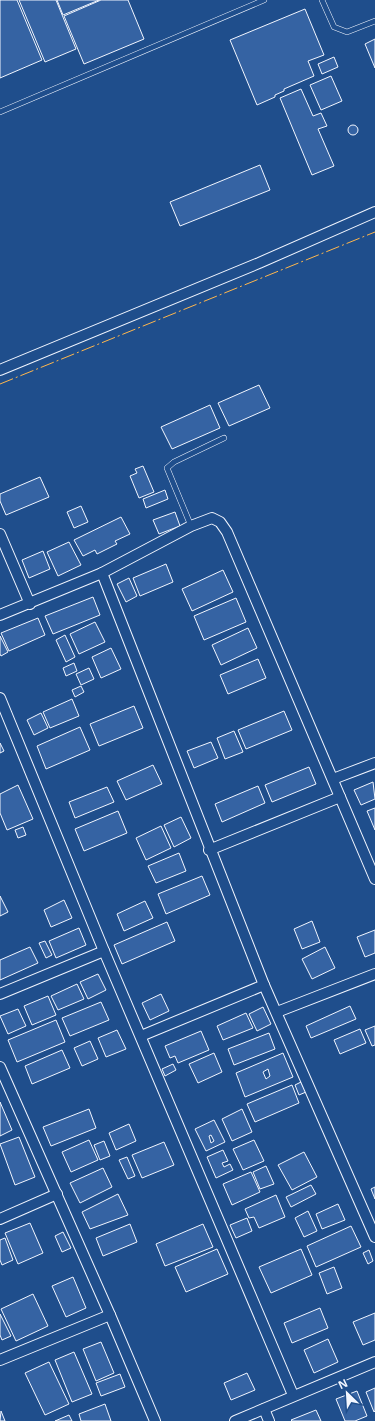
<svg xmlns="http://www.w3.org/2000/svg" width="375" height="1421" font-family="'Open Sans',sans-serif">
	<rect width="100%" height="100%" fill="#1f4e8c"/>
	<g fill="#3563a3" stroke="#f2f6ff" fill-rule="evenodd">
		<polygon points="0,0 17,0 42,60 0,78"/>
		<polygon points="19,0 56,0 76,49 45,62"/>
		<polygon points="57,0 99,0 63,15"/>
		<polygon points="101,0 128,0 144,39 84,64 64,16"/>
		<polygon points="305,9 324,55 308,61 314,76 284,89 284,91 275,95 275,97 257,105 230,40"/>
		<polygon points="375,39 375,68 365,44"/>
		<polygon points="334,57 338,67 322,74 318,64"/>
		<polygon points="331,76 342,101 321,110 310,85"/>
		<polygon points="301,89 313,116 321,113 327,126 318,129 334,166 312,175 280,98"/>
		<circle cx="353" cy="130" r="5"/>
		<polygon points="260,165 270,190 180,226 170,202"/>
		<polygon points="259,385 270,408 229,426 218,403"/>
		<polygon points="210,405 220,428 172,449 161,427"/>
		<polygon points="143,466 154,492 139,498 130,476 137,473 135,469"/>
		<polygon points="40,477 49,497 6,515 0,501 0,494"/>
		<polygon points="165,490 168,499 146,508 143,499"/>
		<polygon points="81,506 88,522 74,528 67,512"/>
		<polygon points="175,512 180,526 159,534 153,520"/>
		<polygon points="121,517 130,534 115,541 117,544 97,554 95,550 83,556 74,540"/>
		<polygon points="69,542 81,565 58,576 47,552"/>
		<polygon points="43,551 50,569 29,578 22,560"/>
		<polygon points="166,564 173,582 140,596 133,578"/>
		<polygon points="223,570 233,592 192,611 182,589"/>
		<polygon points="129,578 137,596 126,602 117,584"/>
		<polygon points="93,597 100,615 53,634 45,616"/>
		<polygon points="236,598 246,622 204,640 194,616"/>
		<polygon points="38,618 45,635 9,651 1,633"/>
		<polygon points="95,622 105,642 79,654 70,634"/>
		<polygon points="248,628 257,648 221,665 212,645"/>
		<polygon points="65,635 75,657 66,662 56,640"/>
		<polygon points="0,636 8,652 1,656 0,654"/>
		<polygon points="111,648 121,669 101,678 92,657"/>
		<polygon points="258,659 266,678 228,694 220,675"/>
		<polygon points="74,663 77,671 66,676 63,668"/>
		<polygon points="89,668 94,679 81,685 76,674"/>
		<polygon points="81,686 84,692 75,697 72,690"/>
		<polygon points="72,699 79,716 50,728 43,712"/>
		<polygon points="134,706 143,728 99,746 90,724"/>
		<polygon points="284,711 292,730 246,749 238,730"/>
		<polygon points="41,713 48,728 34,735 27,720"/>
		<polygon points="80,727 90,750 46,769 37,746"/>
		<polygon points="234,731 243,752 225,759 217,738"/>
		<polygon points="211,742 218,758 194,768 187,751"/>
		<polygon points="0,743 4,751 0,753"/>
		<polygon points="153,765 162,784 126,800 117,781"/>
		<polygon points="309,767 316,784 272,802 265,785"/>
		<polygon points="373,782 375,799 361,805 354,790"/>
		<polygon points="18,785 33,819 7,830 0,813 0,794"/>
		<polygon points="258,786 265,803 222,822 215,804"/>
		<polygon points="107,787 114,802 75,818 69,802"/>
		<polygon points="375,808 375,830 367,811"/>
		<polygon points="118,811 127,833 84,851 75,829"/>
		<polygon points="181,817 191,838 174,847 164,825"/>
		<polygon points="161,826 171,848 146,860 136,838"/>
		<polygon points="23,827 26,835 18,838 15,830"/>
		<polygon points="179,853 186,871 156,883 148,866"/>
		<polygon points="202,876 210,895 166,914 158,894"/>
		<polygon points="0,896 8,912 0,916"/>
		<polygon points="64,900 72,918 51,927 44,910"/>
		<polygon points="145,901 153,918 124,931 117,914"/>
		<polygon points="312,921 320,942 302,949 294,929"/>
		<polygon points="167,922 175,941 122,964 114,945"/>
		<polygon points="79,928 86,945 56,958 49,941"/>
		<polygon points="375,930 375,953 365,957 357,937"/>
		<polygon points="45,941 52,955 46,958 39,943"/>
		<polygon points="30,947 38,963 0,980 0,960"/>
		<polygon points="325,947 335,968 312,979 302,959"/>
		<polygon points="98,974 106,990 88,999 80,982"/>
		<polygon points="77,984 84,999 58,1010 51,996"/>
		<polygon points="161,994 169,1011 150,1020 142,1003"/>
		<polygon points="48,996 56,1015 32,1025 24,1006"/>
		<polygon points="101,1002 109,1020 70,1036 62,1018"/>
		<polygon points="350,1006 356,1019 311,1038 306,1026"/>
		<polygon points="263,1007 271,1024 257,1031 249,1014"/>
		<polygon points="18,1009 26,1026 8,1034 0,1016"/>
		<polygon points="246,1013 253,1028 223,1040 217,1026"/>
		<polygon points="56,1020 65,1042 17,1062 8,1040"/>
		<polygon points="375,1026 375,1045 372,1046 365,1030"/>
		<polygon points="360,1029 366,1043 340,1054 334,1040"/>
		<polygon points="117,1030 126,1049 106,1057 98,1038"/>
		<polygon points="201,1031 209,1050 178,1063 175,1056 170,1058 165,1046"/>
		<polygon points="269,1033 275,1049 234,1065 228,1049"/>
		<polygon points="90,1041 98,1059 82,1066 74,1048"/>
		<polygon points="62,1050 70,1068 32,1084 25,1066"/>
		<polygon points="214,1053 222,1072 198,1083 189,1064"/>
		<path d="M283 1053 293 1077 245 1097 236 1073ZM268 1069 270 1076 266 1079 263 1072Z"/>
		<polygon points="173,1064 176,1070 165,1076 162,1069"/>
		<polygon points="301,1082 306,1092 299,1095 295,1085"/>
		<polygon points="292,1085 299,1103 255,1122 247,1104"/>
		<polygon points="0,1102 12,1130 0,1136"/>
		<polygon points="89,1109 96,1128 51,1146 43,1127"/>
		<polygon points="242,1109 252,1132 232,1141 222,1119"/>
		<path d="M214 1120 225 1142 206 1151 195 1129ZM211 1135 214 1141 211 1143 209 1136Z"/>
		<polygon points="129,1124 136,1141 116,1150 109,1133"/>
		<polygon points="19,1137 35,1177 15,1185 0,1144"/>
		<polygon points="89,1140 98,1160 71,1172 62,1152"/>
		<polygon points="254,1140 264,1161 243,1170 233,1149"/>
		<polygon points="104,1141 110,1156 100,1160 94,1145"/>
		<polygon points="164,1142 174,1165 142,1178 132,1155"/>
		<polygon points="223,1150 228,1161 222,1163 224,1167 230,1164 233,1170 216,1178 207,1157"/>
		<polygon points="304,1152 317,1177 292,1190 278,1165"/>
		<polygon points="127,1157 135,1176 128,1179 119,1160"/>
		<polygon points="266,1166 274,1184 260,1189 253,1172"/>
		<polygon points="103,1168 112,1187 80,1203 70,1183"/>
		<polygon points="251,1172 260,1192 232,1205 223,1184"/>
		<polygon points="311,1185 316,1194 291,1207 286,1197"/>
		<polygon points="375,1187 375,1199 371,1189"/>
		<polygon points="118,1194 128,1215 90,1229 82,1212"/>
		<polygon points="276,1195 285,1217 259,1228 254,1217 249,1218 245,1209"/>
		<polygon points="338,1204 345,1220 322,1229 316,1214"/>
		<polygon points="308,1211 317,1231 304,1237 295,1218"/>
		<polygon points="247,1218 252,1231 236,1238 230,1225"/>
		<polygon points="30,1223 43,1253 18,1264 5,1233"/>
		<polygon points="130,1224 137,1242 103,1256 96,1238"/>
		<polygon points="203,1224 213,1247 165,1266 156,1244"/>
		<polygon points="351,1226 361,1247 316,1267 307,1246"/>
		<polygon points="63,1232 71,1248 62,1252 55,1236"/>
		<polygon points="5,1238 13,1260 2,1265 0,1260 0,1240"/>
		<polygon points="217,1249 228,1274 186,1292 175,1267"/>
		<polygon points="301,1249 312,1275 271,1293 259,1267"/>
		<polygon points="369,1250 373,1261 368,1264 363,1253"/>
		<polygon points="334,1267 342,1288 327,1294 319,1273"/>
		<polygon points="73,1277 86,1308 66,1317 52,1286"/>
		<polygon points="33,1294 48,1326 16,1341 1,1309"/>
		<polygon points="320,1308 328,1328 292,1343 284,1323"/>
		<polygon points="375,1313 375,1340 363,1345 353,1322"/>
		<polygon points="0,1314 11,1336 2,1340 0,1335"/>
		<polygon points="328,1339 338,1362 314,1373 304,1350"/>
		<polygon points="101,1342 114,1373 96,1381 83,1349"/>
		<polygon points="74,1352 92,1394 72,1402 55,1360"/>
		<polygon points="49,1362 69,1404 45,1415 25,1373"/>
		<polygon points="247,1373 255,1390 231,1400 224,1383"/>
		<polygon points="120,1374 125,1387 101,1396 96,1383"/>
		<polygon points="375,1388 375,1411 374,1412 366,1392"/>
		<polygon points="357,1391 367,1416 355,1421 345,1421 336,1399"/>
		<polygon points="105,1404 111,1421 81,1421 79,1414"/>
		<polygon points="316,1410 321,1421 292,1421 291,1420"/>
		<polygon points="1,1411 5,1421 0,1421"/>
		<polygon points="69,1415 72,1421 55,1421"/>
	</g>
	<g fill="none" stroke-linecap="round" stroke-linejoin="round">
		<defs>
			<g id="lane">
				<polyline points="322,0 334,27 347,32 375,21"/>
				<polyline points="0,112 264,0"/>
				<polyline points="191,526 167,468 174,462 224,438"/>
			</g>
			<g id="street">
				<polyline points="0,370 259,263 375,212"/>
				<polyline points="0,534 30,604"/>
				<polyline points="102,573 264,985 375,1237"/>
				<polyline points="0,615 102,573 191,526 212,518 220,522 227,532 375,879"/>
				<polyline points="0,698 104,951 293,1395"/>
				<polyline points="333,779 375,763"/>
				<polyline points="209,850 340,797"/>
				<polyline points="0,994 104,951"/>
				<polyline points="277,1012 375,974"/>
				<polyline points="141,1036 264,985"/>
				<polyline points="0,1067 110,1315 155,1421"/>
				<polyline points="0,1219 57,1194"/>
				<polyline points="0,1360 110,1315"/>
				<polyline points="264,1409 269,1421"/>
				<polyline points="235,1421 375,1362"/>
			</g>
		</defs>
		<use href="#lane" stroke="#f2f6ff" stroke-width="6"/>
		<use href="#street" stroke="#f2f6ff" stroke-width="12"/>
		<use href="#lane" stroke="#1f4e8c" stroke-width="5"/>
		<use href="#street" stroke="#1f4e8c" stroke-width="10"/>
		<polyline stroke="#ffb74d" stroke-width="1" stroke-dasharray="14 3 2 3" stroke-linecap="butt" points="0,384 375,232"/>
	</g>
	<g transform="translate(347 1393) rotate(335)" stroke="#1f4e8c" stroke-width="3" paint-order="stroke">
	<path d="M0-3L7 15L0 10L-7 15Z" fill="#f2f6ff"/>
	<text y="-6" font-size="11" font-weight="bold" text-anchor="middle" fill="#f2f6ff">N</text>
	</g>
</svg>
